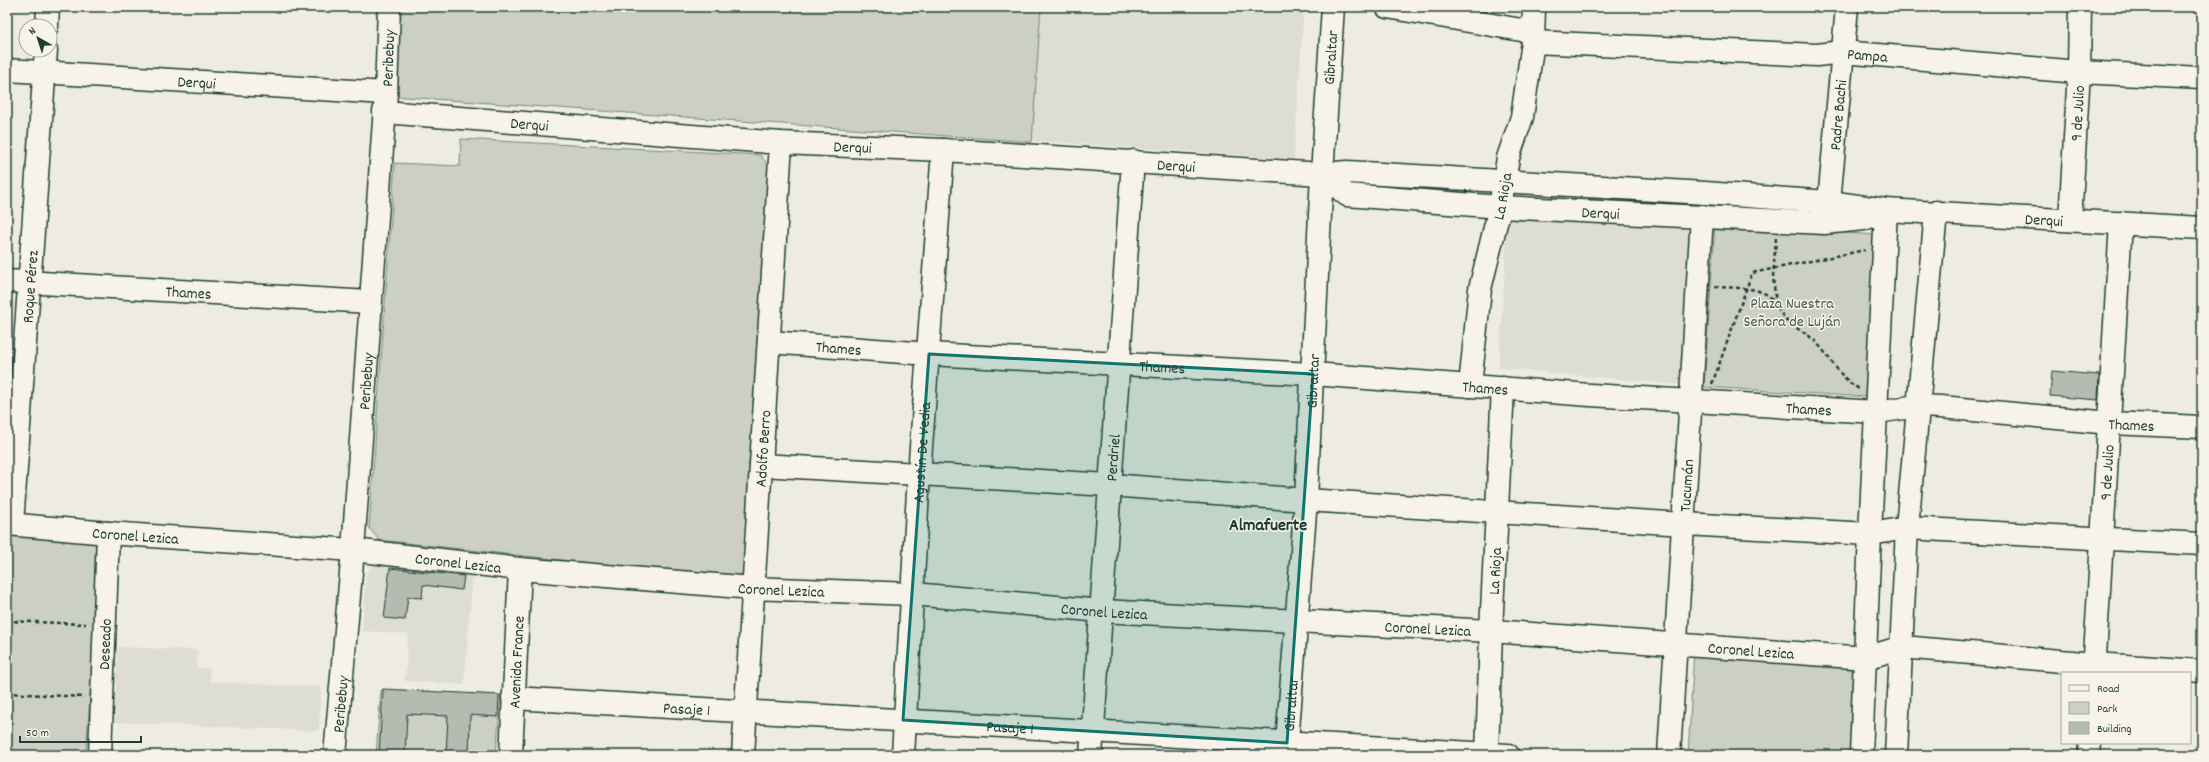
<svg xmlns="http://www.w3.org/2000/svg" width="2209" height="762" font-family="Dekko,sans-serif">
	<rect width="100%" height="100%" fill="#eeece1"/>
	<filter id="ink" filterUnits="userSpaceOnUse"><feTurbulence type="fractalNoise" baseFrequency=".025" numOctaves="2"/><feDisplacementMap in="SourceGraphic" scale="8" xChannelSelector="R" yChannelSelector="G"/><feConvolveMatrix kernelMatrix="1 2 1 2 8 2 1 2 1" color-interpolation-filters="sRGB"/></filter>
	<g filter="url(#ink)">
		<g fill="#ddddd2">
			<polygon points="396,7 1304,7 1294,159 392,96"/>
			<polygon points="1508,215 1692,229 1680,385 1499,368"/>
			<polygon points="374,565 473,571 464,685 405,681 408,634 362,631 366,573"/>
			<polygon points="118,647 198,650 197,668 210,669 210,682 321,687 319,731 114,722"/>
		</g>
		<g fill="#cccfc4" stroke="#76867c">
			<polygon points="396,7 1041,7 1032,142 392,96"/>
			<polygon points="461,139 760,155 770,167 744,572 735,579 379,540 369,528 395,163 460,166"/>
			<polygon points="1715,225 1879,235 1868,397 1704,387"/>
			<polygon points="7,532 101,538 86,755 7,755"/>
			<polygon points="1694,650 1863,660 1857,755 1688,755"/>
			<polygon points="381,690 501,695 496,755 376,755"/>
		</g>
		<g fill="#b5bbb0" stroke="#1f3d34">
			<polygon points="2052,371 2099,375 2098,400 2050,396"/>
			<polygon points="390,568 464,576 462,590 423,585 422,598 408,597 405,620 384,618"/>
			<polygon points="383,689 499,695 498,717 470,715 469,755 446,755 448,716 407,714 405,755 379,755"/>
		</g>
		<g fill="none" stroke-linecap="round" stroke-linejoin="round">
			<defs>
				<g id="minor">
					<polyline points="1387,7 1533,32"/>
					<polyline points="47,26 48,7"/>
					<path id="s1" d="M1533 42 1817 55 1842 52 2079 72 2202 78"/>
					<path id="s2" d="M7 70 386 93"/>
					<path id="s3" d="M384 112 781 143 943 150 1322 174 1347 172 1705 193 1829 202 1886 210 2202 228"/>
					<path id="s4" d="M1322 174 1347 195 1500 207 1824 223 1864 219 1879 213"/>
					<path id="s5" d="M1825 216 1829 202 1847 7"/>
					<path id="s6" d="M2070 220 2079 72 2080 7"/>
					<path id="s7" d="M7 281 370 302"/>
					<path id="s8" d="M769 342 929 354 1313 374 1590 395 1876 412 1918 406 1941 407 2110 423 2202 427"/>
					<path id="s9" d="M1470 386 1480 289 1500 207 1508 158 1522 117 1533 42 1534 7"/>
					<polyline points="761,465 1110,485 1306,500 1684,524 1870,534 1907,528 2202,544"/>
					<path id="s10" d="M7 524 108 533 353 550 520 569 753 588 913 594 1102 611 1491 631 1866 658 1902 647 2095 664 2202 671"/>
					<path id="s11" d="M12 524 46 50"/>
					<path id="s12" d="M2094 673 2121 223"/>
					<path id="s13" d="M513 698 1508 755"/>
					<path id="s14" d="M100 755 108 533"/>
					<path id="s15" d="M335 755 353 550 386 93 389 7"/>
					<path id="s16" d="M511 755 520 569"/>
					<path id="s17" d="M743 755 781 143"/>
					<path id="s18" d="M903 755 919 474 943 150"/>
					<path id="s19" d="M1091 755 1133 161"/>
					<path id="s20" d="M1286 755 1306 500 1322 174 1333 7"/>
					<path id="s21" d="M1487 755 1491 631 1503 388"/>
					<path id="s22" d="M1669 755 1702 216"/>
					<polyline points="1861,755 1870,534 1886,210"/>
					<polyline points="1896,755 1907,528 1936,212"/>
					<polyline points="2089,755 2090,743"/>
				</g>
			</defs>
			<use href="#minor" stroke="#1f3d34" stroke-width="25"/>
			<g stroke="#1f3d34" stroke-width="2.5" stroke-dasharray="4 3" stroke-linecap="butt">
				<polyline points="1776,238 1773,277 1776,303"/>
				<path d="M1715 287C1731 288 1759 286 1771 298 1779 305 1780 316 1789 323 1803 333 1810 334 1822 349 1834 364 1841 378 1859 389"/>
				<polyline points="1712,384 1752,273 1865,250"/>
				<polyline points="7,621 86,624"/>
				<polyline points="7,693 84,697"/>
			</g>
			<use href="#minor" stroke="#f7f3e8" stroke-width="22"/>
		</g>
	</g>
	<path fill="#0f766e" fill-opacity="0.2" stroke="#0f766e" stroke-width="3" stroke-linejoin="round" d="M929 354 1313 374 1287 743 903 720Z"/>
	<g text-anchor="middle" stroke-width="3" stroke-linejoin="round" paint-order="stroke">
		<g font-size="16" fill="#1f3d34" stroke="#f7f3e8">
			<text dy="6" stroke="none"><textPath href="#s1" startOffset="335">Pampa</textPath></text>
			<text dy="6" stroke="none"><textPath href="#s15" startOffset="699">Peribebuy</textPath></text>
			<text dy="6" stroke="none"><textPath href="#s20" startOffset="699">Gibraltar</textPath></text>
			<text dy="6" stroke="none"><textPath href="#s2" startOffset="190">Derqui</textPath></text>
			<text dy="6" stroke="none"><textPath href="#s6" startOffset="107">9 de Julio</textPath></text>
			<text dy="6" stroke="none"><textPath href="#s5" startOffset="102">Padre Bachi</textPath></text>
			<text dy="6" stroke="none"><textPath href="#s3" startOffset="146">Derqui</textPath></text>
			<text dy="6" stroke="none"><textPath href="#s3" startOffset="470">Derqui</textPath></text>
			<text dy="6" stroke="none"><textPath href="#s3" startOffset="794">Derqui</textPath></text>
			<text dy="6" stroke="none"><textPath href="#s9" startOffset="193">La Rioja</textPath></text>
			<text dy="6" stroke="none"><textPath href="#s4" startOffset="287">Derqui</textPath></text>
			<text dy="6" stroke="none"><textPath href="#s3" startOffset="1664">Derqui</textPath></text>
			<text dy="6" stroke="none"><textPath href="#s11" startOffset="238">Roque Pérez</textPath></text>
			<text dy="6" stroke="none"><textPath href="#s7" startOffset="182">Thames</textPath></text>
			<text dy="6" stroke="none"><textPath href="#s8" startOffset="70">Thames</textPath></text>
			<text dy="6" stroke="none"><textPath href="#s8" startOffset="394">Thames</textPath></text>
			<text dy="6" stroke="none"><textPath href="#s15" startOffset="375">Peribebuy</textPath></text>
			<text dy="6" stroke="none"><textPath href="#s20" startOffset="375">Gibraltar</textPath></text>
			<text dy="6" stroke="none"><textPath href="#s8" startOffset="718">Thames</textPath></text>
			<text dy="6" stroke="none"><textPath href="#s8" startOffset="1042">Thames</textPath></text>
			<text dy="6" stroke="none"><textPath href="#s8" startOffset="1366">Thames</textPath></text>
			<text dy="6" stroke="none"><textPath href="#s17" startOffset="307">Adolfo Berro</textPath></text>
			<text dy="6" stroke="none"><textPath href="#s18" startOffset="303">Agustín De Vedia</textPath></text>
			<text dy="6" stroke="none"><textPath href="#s19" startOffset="298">Perdriel</textPath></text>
			<text dy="6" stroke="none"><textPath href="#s12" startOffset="201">9 de Julio</textPath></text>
			<text dy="6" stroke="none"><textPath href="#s22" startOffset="270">Tucumán</textPath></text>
			<text dy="6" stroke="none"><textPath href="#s10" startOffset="129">Coronel Lezica</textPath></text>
			<text dy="6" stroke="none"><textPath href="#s10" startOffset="453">Coronel Lezica</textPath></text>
			<text dy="6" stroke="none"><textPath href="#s21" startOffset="184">La Rioja</textPath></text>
			<text dy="6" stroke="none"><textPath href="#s10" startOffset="777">Coronel Lezica</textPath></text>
			<text dy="6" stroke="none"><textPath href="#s10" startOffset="1101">Coronel Lezica</textPath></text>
			<text dy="6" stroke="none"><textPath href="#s10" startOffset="1425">Coronel Lezica</textPath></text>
			<text dy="6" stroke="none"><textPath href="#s14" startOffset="111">Deseado</textPath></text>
			<text dy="6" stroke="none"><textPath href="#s10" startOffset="1749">Coronel Lezica</textPath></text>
			<text dy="6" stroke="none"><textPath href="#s16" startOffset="93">Avenida France</textPath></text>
			<text dy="6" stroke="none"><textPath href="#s15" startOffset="51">Peribebuy</textPath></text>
			<text dy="6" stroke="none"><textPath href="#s20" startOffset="51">Gibraltar</textPath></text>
			<text dy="6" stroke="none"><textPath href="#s13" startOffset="174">Pasaje 1</textPath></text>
			<text dy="6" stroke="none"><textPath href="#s13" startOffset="498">Pasaje 1</textPath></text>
		</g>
		<g font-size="16" fill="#425a51" stroke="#f7f3e8">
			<text x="1792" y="308">Plaza Nuestra<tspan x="1792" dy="18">Señora de Luján</tspan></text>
		</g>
		<g font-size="18" font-weight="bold" fill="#1f3d34" stroke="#f7f3e8">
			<text x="1268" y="530">Almafuerte</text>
		</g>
	</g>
	<rect width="2209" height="762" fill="none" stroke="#f7f3e8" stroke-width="24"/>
	<rect x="12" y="12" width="2185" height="738" fill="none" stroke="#1f3d34" stroke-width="1.5" filter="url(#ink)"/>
	<rect x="2061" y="672" width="130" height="72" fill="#f7f3e8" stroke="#a1aaa0"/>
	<rect x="2069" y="685" width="20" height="6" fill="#f7f3e8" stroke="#a1aaa0"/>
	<text x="2097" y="692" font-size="12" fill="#1f3d34">Road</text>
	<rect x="2069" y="702" width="20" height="12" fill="#cccfc4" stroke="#a1aaa0"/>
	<text x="2097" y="712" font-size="12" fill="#1f3d34">Park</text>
	<rect x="2069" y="722" width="20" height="12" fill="#b5bbb0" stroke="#a1aaa0"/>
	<text x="2097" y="732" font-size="12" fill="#1f3d34">Building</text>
	<g transform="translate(38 38) rotate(321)"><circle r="19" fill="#f7f3e8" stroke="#a1aaa0"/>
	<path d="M0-3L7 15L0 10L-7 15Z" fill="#1f3d34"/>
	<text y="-6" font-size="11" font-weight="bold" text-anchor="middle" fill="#1f3d34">N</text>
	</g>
	<path d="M20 736v6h121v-6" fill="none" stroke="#1f3d34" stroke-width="2"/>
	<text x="26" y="736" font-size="12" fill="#1f3d34" stroke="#f7f3e8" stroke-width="3" paint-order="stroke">50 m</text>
</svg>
